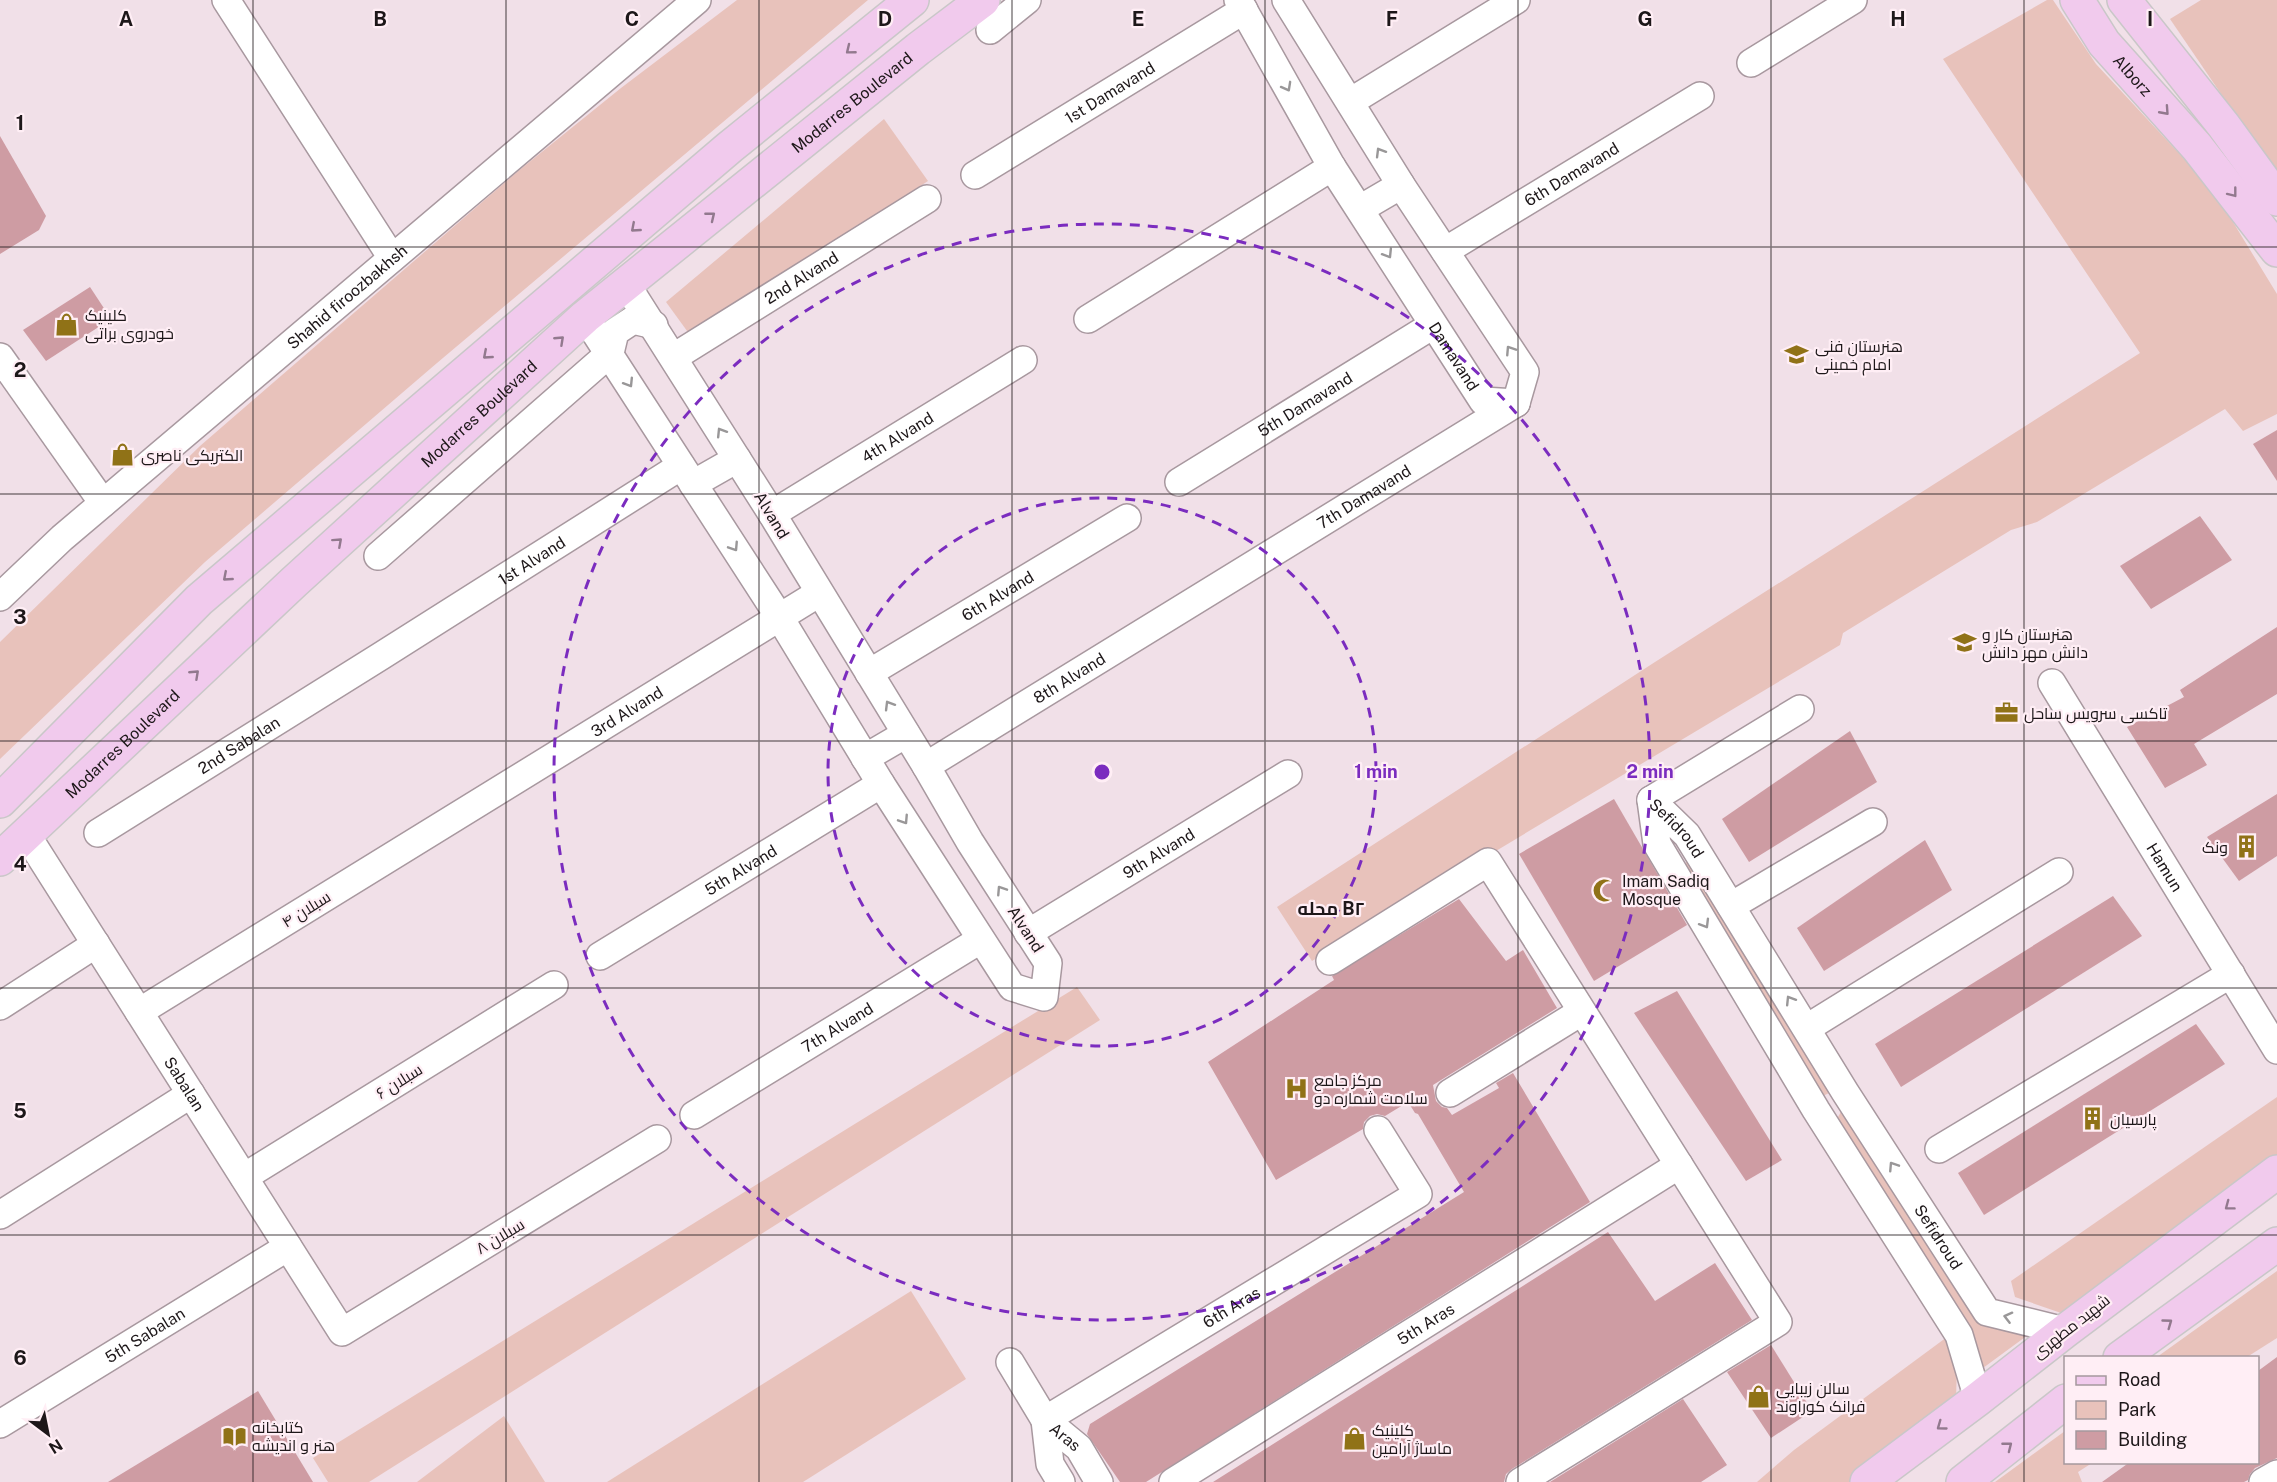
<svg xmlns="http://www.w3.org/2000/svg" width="2277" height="1482" font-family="'Public Sans',Cairo,sans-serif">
	<rect width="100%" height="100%" fill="#f1e0e8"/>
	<g fill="#e8c2bb">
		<polygon points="737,0 868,0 437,363 205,562 0,759 0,642 200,446 517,172 621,88"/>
		<polygon points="2047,0 2053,0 2096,64 2214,191 2277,294 2277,414 2243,431 2225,409 2037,522 2011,530 1843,633 1840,645 1312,961 1277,907 1655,662 2140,353 1943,59"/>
		<polygon points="2201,0 2277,0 2277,176 2170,19"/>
		<polygon points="884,119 928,181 690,335 666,302"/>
		<polygon points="1692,858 1835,1090 1819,1098 1680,867"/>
		<polygon points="1077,987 1100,1020 369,1482 328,1482 313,1458"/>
		<polygon points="2277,1097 2277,1156 2064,1314 2015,1297 2011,1281"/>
		<polygon points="1842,1110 1968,1300 2032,1332 1983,1368 1979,1352 1960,1318 1838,1126 1838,1117"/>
		<polygon points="2277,1271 2277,1338 2247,1357 2157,1357"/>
		<polygon points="911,1291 966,1379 803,1482 607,1482"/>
		<polygon points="1947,1337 1957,1365 1956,1400 1849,1482 1757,1482 1794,1450"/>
		<polygon points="504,1416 545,1482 417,1482"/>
		<polygon points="2065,1431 2066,1462 2092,1463 2078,1472 2082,1482 1995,1482"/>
	</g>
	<g fill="#ce9ca3">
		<polygon points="0,136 46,216 39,230 0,254"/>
		<polygon points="90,287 111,319 46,361 23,330"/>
		<polygon points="2277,430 2277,481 2253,444"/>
		<polygon points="2200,516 2232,560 2151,609 2120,566"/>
		<polygon points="2277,627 2277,694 2194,744 2207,765 2165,788 2127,727 2184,697 2180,690"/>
		<polygon points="1850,731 1877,782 1749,862 1722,819"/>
		<polygon points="2277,794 2277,856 2239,881 2207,837"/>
		<polygon points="1614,799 1687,925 1594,981 1519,854"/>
		<polygon points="1925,840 1952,890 1824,971 1797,928"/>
		<polygon points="2113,896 2142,936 1901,1087 1875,1044"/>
		<polygon points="1459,899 1506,961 1523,950 1557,1008 1433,1085 1436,1101 1442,1107 1447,1108 1452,1115 1499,1088 1496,1083 1513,1073 1590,1202 1146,1482 1120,1482 1087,1434 1090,1424 1464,1192 1418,1114 1415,1113 1408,1102 1385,1116 1377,1114 1370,1116 1364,1122 1363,1129 1276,1180 1208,1062 1334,980 1332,976"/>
		<polygon points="1677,991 1782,1160 1746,1181 1634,1013"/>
		<polygon points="2196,1024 2225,1064 1984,1215 1958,1173"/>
		<polygon points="1608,1232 1655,1301 1715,1263 1752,1320 1512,1469 1506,1474 1504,1482 1213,1482"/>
		<polygon points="1771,1345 1812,1411 1771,1438 1727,1372"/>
		<polygon points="2277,1357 2277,1458 2255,1468 2250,1474 2248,1480 2244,1482 2102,1482 2130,1462 2258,1462 2258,1371"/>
		<polygon points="258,1391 313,1482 108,1482"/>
		<polygon points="1683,1399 1727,1465 1701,1482 1550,1482"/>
	</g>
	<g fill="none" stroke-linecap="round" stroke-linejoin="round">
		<defs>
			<g id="minor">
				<polyline points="226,0 392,258"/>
				<path id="s1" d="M1238 0 1332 167 1483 401 1516 403"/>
				<polyline points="1286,0 1401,185 1525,372 1516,403"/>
				<polyline points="990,30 1027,0"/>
				<polyline points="1751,63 1853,0"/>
				<polyline points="1350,102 1516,0"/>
				<path id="s2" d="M975 175 1244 10"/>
				<polyline points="1360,209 1401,185"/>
				<path id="s3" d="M1445 251 1700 96"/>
				<polyline points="585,317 780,618 881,784 1012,987 1044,997 1048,963 970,842 926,766 772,514 626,284"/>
				<polyline points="1088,319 1332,167"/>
				<polyline points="0,357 103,503"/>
				<path id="s4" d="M674 357 927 199"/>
				<path id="s5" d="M1179 482 1433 325"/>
				<polyline points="693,484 737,459"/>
				<path id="s6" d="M772 514 1023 360"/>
				<polyline points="378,556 610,353 615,332 633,320 654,325"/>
				<path id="s7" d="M0 597 62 538 697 0"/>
				<path id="s8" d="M869 673 1127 518"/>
				<path id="s9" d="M2052 683 2277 1050"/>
				<polyline points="865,758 906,734"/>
				<path id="s10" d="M926 766 1516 403"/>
				<polyline points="1651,800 1800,709"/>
				<path id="s11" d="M98 833 381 656 681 466"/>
				<path id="s12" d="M26 834 342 1332 657 1139"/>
				<polyline points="1731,906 1873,822"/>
				<path id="s13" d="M1028 933 1288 774"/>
				<path id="s14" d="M600 956 881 784"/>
				<polyline points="1330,961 1488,862 1778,1322 1520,1482"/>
				<polyline points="0,1006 96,944"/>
				<path id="s15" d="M139 1012 819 593"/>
				<polyline points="1807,1028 2059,872"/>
				<polyline points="1450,1093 1581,1012"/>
				<path id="s16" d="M694 1115 980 940"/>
				<polyline points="1939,1149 2231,974"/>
				<polyline points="244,1177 554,985"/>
				<polyline points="0,1215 191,1094"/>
				<path id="s17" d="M1010 1362 1045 1420 1079 1448 1099 1482"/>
				<path id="s18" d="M1978 1399 1959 1335 1816 1110 1657 844 1651 800 1687 835 1845 1092 1987 1312 2065 1331"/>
				<path id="s19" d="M1045 1420 1418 1194 1378 1130"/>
				<polyline points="1045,1420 1050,1464 1061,1482"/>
				<path id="s20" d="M0 1424 288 1247"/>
				<path id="s21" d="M1173 1482 1679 1165"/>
				<polyline points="2263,1482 2277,1474"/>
			</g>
			<g id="major">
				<path id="s22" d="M2077 0 2104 43 2197 147 2277 250"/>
				<polyline points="2124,0 2224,126 2277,199"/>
				<polyline points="0,801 199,600 730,147 912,0"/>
				<path id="s23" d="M0 859 294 582 585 317 918 49 983 0"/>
				<polyline points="2120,1358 2277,1244"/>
				<polyline points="1867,1482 1978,1399 2065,1331 2277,1172"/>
				<polyline points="1963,1482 2066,1401"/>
			</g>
		</defs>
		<use href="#minor" stroke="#a8989f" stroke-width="30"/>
		<use href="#major" stroke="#c9c7c8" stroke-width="36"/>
		<use href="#minor" stroke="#fff" stroke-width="27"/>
		<use href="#major" stroke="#f1caed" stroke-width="33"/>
	</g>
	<defs><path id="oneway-chevron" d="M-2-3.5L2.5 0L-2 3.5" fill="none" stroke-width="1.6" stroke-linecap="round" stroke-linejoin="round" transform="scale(1.5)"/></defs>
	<g stroke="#92798e">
		<use href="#oneway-chevron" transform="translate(850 50) rotate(141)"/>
		<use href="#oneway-chevron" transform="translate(2165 111) rotate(48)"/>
		<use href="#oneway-chevron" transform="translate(2233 193) rotate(52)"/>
		<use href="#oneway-chevron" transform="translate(711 216) rotate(-39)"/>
		<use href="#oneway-chevron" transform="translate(635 228) rotate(139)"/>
		<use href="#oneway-chevron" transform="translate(560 340) rotate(-43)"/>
		<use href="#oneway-chevron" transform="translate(487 355) rotate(139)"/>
		<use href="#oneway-chevron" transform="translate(338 542) rotate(-42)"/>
		<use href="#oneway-chevron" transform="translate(227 577) rotate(139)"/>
		<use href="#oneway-chevron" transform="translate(195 674) rotate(-43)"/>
		<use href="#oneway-chevron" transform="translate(2229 1206) rotate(143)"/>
		<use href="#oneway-chevron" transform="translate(2168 1323) rotate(-36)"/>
		<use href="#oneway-chevron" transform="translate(1941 1426) rotate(144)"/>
		<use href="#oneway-chevron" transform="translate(2008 1446) rotate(-38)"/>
	</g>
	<g stroke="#999798">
		<use href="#oneway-chevron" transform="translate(1287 87) rotate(61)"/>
		<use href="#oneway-chevron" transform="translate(1380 152) rotate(-121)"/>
		<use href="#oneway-chevron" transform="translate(1388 254) rotate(58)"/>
		<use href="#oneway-chevron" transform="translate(1510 350) rotate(-123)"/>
		<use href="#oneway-chevron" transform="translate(629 383) rotate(58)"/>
		<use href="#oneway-chevron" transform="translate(721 432) rotate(-122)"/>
		<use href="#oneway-chevron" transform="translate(734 547) rotate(57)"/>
		<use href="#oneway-chevron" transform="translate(889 705) rotate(-121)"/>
		<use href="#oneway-chevron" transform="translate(904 820) rotate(57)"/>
		<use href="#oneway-chevron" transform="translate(1001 890) rotate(-123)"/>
		<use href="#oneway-chevron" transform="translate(1705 924) rotate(59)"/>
		<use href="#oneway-chevron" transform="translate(1790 1000) rotate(-122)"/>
		<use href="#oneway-chevron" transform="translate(1893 1166) rotate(-123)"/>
		<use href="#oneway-chevron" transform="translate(2008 1317) rotate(-166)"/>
	</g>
	<path fill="none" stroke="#1d1719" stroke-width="1.5" stroke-opacity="0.55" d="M253 0V1482M506 0V1482M759 0V1482M1012 0V1482M1265 0V1482M1518 0V1482M1771 0V1482M2024 0V1482M0 247H2277M0 494H2277M0 741H2277M0 988H2277M0 1235H2277"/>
	<g fill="none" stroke="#7b2cbf" stroke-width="3" stroke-dasharray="10 8">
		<circle cx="1102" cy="772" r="274"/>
		<circle cx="1102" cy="772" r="548"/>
	</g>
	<defs>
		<symbol id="shop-bare" viewBox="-9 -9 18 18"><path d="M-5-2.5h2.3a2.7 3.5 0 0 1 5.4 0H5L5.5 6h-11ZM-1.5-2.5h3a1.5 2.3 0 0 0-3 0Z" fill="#907217" stroke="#ffeef5" stroke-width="2.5" paint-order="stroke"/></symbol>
		<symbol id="school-bare" viewBox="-9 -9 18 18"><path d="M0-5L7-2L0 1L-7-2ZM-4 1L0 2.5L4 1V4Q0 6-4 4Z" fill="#907217" stroke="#ffeef5" stroke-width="2.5" paint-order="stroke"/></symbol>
		<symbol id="office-bare" viewBox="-9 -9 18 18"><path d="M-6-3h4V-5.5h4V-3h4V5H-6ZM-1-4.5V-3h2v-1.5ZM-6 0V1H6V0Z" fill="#907217" stroke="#ffeef5" stroke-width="2.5" paint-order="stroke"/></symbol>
		<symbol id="building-bare" viewBox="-9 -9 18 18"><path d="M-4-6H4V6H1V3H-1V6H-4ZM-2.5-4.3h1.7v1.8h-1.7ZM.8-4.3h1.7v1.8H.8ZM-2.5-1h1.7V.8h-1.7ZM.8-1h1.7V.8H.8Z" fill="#907217" stroke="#ffeef5" stroke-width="2.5" paint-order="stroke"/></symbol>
		<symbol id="mosque-bare" viewBox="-9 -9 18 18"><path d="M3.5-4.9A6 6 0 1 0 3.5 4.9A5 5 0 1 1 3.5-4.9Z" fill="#907217" stroke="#ffeef5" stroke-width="2.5" paint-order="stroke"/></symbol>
		<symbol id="hospital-bare" viewBox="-9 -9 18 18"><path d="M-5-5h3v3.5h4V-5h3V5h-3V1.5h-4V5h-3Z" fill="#907217" stroke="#ffeef5" stroke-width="2.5" paint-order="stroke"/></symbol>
		<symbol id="library-bare" viewBox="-9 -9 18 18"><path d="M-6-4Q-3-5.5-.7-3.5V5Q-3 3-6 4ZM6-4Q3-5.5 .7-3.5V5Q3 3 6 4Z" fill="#907217" stroke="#ffeef5" stroke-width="2.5" paint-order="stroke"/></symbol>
	</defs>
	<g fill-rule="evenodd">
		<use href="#shop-bare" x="50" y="308" width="33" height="33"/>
		<use href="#school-bare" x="1780" y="338" width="33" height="33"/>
		<use href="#shop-bare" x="106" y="438" width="33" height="33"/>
		<use href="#school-bare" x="1948" y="626" width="33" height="33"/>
		<use href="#office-bare" x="1990" y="696" width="33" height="33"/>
		<use href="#building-bare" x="2230" y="830" width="33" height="33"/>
		<use href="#mosque-bare" x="1588" y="874" width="33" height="33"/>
		<use href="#hospital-bare" x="1280" y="1072" width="33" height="33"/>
		<use href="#building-bare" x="2076" y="1102" width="33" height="33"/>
		<use href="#shop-bare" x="1742" y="1380" width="33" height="33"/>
		<use href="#library-bare" x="218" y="1420" width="33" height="33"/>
		<use href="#shop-bare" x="1338" y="1422" width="33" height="33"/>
	</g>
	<g text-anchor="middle" stroke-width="4.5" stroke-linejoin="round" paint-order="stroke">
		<g font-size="16" fill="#1d1719" stroke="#ffeef5">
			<text dy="6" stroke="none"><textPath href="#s22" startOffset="94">Alborz</textPath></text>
			<text dy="6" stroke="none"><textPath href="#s2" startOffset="158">1st Damavand</textPath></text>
			<text dy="6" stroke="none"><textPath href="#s23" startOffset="1140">Modarres Boulevard</textPath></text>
			<text dy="6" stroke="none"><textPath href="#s3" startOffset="148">6th Damavand</textPath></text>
			<text dy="6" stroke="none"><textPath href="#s4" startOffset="150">2nd Alvand</textPath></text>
			<text dy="6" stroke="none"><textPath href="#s7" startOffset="459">Shahid firoozbakhsh</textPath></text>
			<text dy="6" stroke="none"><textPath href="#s1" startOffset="417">Damavand</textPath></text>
			<text dy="6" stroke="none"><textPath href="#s5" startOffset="148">5th Damavand</textPath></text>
			<text dy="6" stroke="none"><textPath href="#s23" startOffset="654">Modarres Boulevard</textPath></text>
			<text dy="6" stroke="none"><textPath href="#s6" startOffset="147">4th Alvand</textPath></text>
			<text dy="6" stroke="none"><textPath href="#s10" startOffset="514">7th Damavand</textPath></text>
			<text transform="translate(772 515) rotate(59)" y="6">Alvand</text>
			<text dy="6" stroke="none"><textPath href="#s11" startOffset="512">1st Alvand</textPath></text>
			<text dy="6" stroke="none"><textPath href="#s8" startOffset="150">6th Alvand</textPath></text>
			<text dy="6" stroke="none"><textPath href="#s10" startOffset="168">8th Alvand</textPath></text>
			<text dy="6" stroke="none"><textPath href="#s15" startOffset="573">3rd Alvand</textPath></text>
			<text dy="6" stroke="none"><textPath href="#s23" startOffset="168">Modarres Boulevard</textPath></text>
			<text dy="6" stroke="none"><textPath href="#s11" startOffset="166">2nd Sabalan</textPath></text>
			<text dy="6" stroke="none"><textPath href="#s18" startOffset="726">Sefidroud</textPath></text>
			<text dy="6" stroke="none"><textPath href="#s13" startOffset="153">9th Alvand</textPath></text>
			<text dy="6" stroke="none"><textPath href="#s9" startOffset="216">Hamun</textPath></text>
			<text dy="6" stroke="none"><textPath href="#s14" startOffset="165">5th Alvand</textPath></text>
			<text transform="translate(306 909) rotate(-32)" y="6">سبلان ۴</text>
			<text transform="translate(1026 929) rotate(57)" y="6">Alvand</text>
			<text dy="6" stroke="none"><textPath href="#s16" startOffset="168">7th Alvand</textPath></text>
			<text transform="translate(399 1081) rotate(-32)" y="6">سبلان ۶</text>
			<text dy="6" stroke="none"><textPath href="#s12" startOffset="296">Sabalan</textPath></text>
			<text transform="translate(500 1236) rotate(-31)" y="6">سبلان ۸</text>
			<text dy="6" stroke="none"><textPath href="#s18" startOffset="1212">Sefidroud</textPath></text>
			<text dy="6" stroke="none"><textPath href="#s19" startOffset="218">6th Aras</textPath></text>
			<text dy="6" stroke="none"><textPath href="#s21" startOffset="298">5th Aras</textPath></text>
			<text transform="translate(2071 1326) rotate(-38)" y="6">شهید مطهری</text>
			<text dy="6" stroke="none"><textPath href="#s20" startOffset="170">5th Sabalan</textPath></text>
			<text dy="6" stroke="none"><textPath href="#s17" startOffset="94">Aras</textPath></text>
		</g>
		<g font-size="16" fill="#1d1719" stroke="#ffeef5" text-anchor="start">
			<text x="85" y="321">کلینیک<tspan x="85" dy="18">خودروی براتی</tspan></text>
			<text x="1815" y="352">هنرستان فنی<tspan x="1815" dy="18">امام خمینی</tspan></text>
			<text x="141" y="461">الکتریکی ناصری</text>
			<text x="1982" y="640">هنرستان کار و<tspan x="1982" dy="18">دانش مهر دانش</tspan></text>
			<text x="2024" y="719">تاکسی سرویس ساحل</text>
			<text x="2228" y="853" text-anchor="end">ونک</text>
			<text x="1622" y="887">Imam Sadiq<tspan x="1622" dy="18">Mosque</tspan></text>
			<text x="1314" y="1086">مرکز جامع<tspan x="1314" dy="18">سلامت شماره دو</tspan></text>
			<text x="2110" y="1125">پارسیان</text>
			<text x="1776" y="1394">سالن زیبایی<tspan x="1776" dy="18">فرانک کوراوند</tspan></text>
			<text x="252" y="1433">کتابخانه<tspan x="252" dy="18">هنر و اندیشه</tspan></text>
			<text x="1372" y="1436">کلینیک<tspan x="1372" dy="18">ماساژ آرامین</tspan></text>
		</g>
		<g font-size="18" font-weight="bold" fill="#1d1719" stroke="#ffeef5">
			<text x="1331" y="915">محله B۲</text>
		</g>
	</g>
	<g font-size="20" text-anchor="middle" font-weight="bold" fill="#1d1719" stroke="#ffeef5" stroke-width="4.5" stroke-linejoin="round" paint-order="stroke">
		<text x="126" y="26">A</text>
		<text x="380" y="26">B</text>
		<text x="632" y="26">C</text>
		<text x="885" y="26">D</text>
		<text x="1138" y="26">E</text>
		<text x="1392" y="26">F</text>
		<text x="1645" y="26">G</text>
		<text x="1898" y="26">H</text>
		<text x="2150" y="26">I</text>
		<text x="20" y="130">1</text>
		<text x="20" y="377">2</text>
		<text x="20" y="624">3</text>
		<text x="20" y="871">4</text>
		<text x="20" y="1118">5</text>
		<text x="20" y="1365">6</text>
	</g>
	<circle cx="1102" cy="772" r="9" fill="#7b2cbf" stroke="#ffeef5" stroke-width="3"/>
	<g font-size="18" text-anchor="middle" font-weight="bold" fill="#7b2cbf" stroke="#ffeef5" stroke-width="4.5" stroke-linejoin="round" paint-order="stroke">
		<text x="1376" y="778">1 min</text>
		<text x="1650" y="778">2 min</text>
	</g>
	<rect x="2064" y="1356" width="195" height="108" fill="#ffeef5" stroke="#a5989d" stroke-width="1.5"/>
	<rect x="2076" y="1376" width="30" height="9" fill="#f1caed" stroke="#a5989d" stroke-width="1.5"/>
	<text x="2118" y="1386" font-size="18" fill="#1d1719">Road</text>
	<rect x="2076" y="1401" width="30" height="18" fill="#e8c2bb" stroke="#a5989d" stroke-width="1.5"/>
	<text x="2118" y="1416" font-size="18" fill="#1d1719">Park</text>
	<rect x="2076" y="1431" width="30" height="18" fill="#ce9ca3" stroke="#a5989d" stroke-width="1.5"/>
	<text x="2118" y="1446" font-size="18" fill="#1d1719">Building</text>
	<g transform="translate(48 1434) rotate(148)" stroke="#ffeef5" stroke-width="4.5" paint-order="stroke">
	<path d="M0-4.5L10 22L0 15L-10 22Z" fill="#1d1719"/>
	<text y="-9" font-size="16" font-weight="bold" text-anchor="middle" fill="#1d1719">N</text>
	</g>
</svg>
